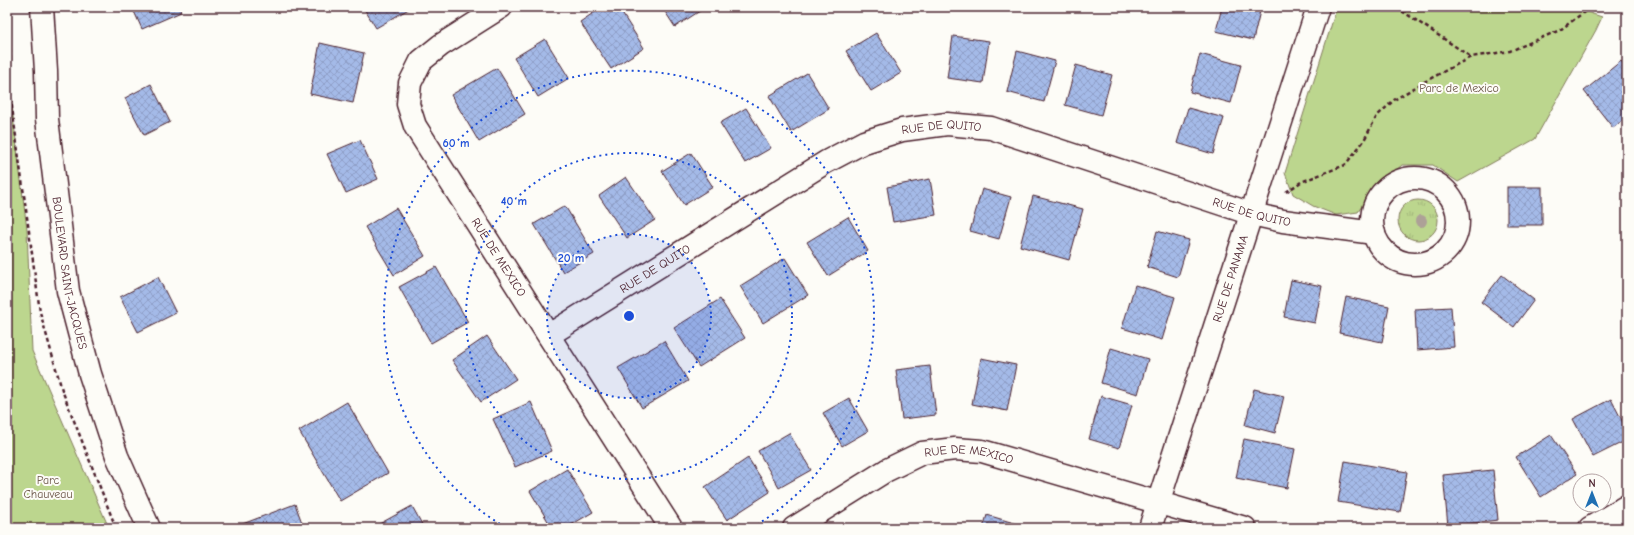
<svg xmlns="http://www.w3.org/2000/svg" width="1634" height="535" font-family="'Comic Neue',sans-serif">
	<defs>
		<pattern id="grass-tufts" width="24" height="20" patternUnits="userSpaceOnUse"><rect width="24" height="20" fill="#bcd68e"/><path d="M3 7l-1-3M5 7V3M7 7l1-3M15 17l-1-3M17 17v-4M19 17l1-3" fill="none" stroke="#a3b77b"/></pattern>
		<pattern id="building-cross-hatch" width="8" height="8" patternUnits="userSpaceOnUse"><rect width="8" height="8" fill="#a4bae8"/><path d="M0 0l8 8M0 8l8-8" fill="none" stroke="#8f9fc7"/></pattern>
	</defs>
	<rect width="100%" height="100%" fill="#fdfcf7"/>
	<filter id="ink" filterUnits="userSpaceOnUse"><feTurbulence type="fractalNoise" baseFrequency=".025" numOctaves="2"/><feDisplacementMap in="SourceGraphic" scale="8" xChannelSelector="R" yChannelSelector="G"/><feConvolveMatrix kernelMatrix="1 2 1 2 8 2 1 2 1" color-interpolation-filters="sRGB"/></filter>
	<g filter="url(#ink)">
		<circle fill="url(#grass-tufts)" stroke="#837a5c" cx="1418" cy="220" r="20"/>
		<g fill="#bcd68e" stroke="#837a5c">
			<polygon points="1337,7 1571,7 1602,17 1596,30 1535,139 1458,182 1433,165 1402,165 1371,192 1358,212 1336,215 1313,206 1293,194 1285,173"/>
			<polygon points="7,50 11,100 27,230 32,351 109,528 7,528"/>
		</g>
		<g fill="url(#building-cross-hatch)" stroke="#4a1f2b">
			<polygon points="132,7 179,7 181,12 142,29"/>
			<polygon points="363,7 412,7 376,28"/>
			<polygon points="602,7 618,7 644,48 611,69 580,22"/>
			<polygon points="662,7 706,7 675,27"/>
			<polygon points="1222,7 1261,7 1253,40 1216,31"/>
			<polygon points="876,33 901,73 871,91 846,51"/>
			<polygon points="953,36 989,41 983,83 947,78"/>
			<polygon points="545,39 569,78 538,97 514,58"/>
			<polygon points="320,43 364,53 353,103 310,94"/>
			<polygon points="1017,51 1055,61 1044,102 1007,92"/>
			<polygon points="1200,54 1241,65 1231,103 1190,92"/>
			<polygon points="1621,61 1627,68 1627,117 1613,128 1584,91"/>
			<polygon points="1076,65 1112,75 1101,115 1065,105"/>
			<polygon points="497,68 525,114 479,142 451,95"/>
			<polygon points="807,73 829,109 791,132 769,96"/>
			<polygon points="151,84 170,122 144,135 125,98"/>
			<polygon points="746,108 771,148 745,163 720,123"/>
			<polygon points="1188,108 1224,118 1213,154 1177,143"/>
			<polygon points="360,140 378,179 346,193 327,154"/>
			<polygon points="691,153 713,187 684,205 662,171"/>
			<polygon points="626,177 655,220 627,238 599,196"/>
			<polygon points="930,179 936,215 893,222 887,187"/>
			<rect x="1507" y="187" width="35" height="38"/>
			<polygon points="982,189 1011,197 999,239 970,231"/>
			<polygon points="1033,196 1083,209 1069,260 1020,246"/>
			<polygon points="565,206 594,254 563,272 534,224"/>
			<polygon points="396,208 425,256 394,275 365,227"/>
			<polygon points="848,217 868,251 828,276 807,242"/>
			<polygon points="1157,231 1189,240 1178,277 1147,267"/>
			<polygon points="785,258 808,295 763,323 740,286"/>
			<polygon points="436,267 468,322 431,343 399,287"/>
			<polygon points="1502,275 1534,300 1514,327 1481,302"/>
			<polygon points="158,277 176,313 138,332 120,297"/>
			<polygon points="1291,280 1322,286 1315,323 1284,317"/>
			<polygon points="1135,285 1175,297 1162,340 1122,328"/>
			<polygon points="1346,297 1389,306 1382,342 1339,333"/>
			<polygon points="720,299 745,338 699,367 674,328"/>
			<polygon points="1451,307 1454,347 1417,350 1415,309"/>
			<polygon points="487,336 516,379 481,402 452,360"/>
			<polygon points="664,341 688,381 642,408 618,368"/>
			<polygon points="1111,348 1148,359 1138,394 1101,383"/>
			<polygon points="981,358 1016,365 1007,411 972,404"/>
			<polygon points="930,366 936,415 902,419 896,370"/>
			<polygon points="1254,389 1284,396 1275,433 1245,425"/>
			<polygon points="1101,396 1132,405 1119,448 1089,439"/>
			<polygon points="849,398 868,431 842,446 823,413"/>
			<polygon points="1611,399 1627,430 1627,440 1593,457 1573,419"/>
			<polygon points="347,402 388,473 340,501 299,431"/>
			<polygon points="531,402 552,451 515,467 493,419"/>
			<polygon points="789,433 811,470 779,488 758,451"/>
			<polygon points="1551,435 1577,474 1541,497 1516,457"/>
			<polygon points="1244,439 1295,449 1287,488 1236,478"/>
			<polygon points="748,458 770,492 727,520 705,487"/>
			<polygon points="1345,461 1407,472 1400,512 1338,502"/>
			<polygon points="567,469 593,512 566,528 552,528 530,491"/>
			<polygon points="1493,470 1498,520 1448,526 1443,475"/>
			<polygon points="295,504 304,528 232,528"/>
			<polygon points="412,506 424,528 372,528"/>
			<polygon points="987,515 1031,528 983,528"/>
		</g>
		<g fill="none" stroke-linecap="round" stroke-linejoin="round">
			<defs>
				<g id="minor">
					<path id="s1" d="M501 7 441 45 421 61 410 83 408 104 415 126 671 528"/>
					<circle cx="1415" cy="221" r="43"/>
					<path id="s2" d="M549 335 826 162 864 142 902 130 947 124 991 128 1252 214 1283 221 1374 233"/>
					<path id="s3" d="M794 528 887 470 922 453 955 449 982 451 1245 528"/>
					<path id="s4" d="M1150 528 1318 7"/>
					<polyline points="1590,528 1627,506"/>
				</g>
				<g id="tertiary">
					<path id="s5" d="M42 7 46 71 47 119 68 291 90 374 117 456 149 528"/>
				</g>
			</defs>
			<use href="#minor" stroke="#4a1f2b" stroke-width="25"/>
			<use href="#tertiary" stroke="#4a1f2b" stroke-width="25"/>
			<g stroke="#4a1f2b" stroke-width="2.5" stroke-dasharray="4 3" stroke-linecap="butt">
				<polyline points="9,7 11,100 40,312 62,390 116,528"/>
				<polyline points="1396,7 1471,57"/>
				<polyline points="1286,192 1301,182 1345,165 1363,142 1377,116 1394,100 1424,82 1471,57 1510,51 1560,30 1591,7"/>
			</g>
			<use href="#minor" stroke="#fdfcf7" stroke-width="22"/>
			<use href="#tertiary" stroke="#fdfcf7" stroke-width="22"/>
		</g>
		<circle fill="#ada197" cx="1421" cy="221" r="6"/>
	</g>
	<circle cx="629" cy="316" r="82" fill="#1d4ed8" fill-opacity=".12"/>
	<g fill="none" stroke="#1d4ed8" stroke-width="2" stroke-dasharray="2 4">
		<circle cx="629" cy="316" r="82"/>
		<circle cx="629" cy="316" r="163"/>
		<path d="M505 527A245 245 0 1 1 753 527"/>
	</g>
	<g text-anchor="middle" stroke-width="4" stroke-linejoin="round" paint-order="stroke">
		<g font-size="12" fill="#6c5649" stroke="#fdfcf7">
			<text x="1459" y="92">Parc de Mexico</text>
			<text x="48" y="484">Parc<tspan x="48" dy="14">Chauveau</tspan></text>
		</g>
		<g font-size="12" fill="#4a1f2b" stroke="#fdfcf7">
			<text dy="4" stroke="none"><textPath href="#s2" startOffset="449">RUE DE QUITO</textPath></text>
			<text dy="4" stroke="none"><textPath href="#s2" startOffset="773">RUE DE QUITO</textPath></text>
			<text dy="4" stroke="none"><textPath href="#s1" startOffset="321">RUE DE MEXICO</textPath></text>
			<text dy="4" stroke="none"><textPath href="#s2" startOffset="125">RUE DE QUITO</textPath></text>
			<text dy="4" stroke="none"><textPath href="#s5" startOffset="268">BOULEVARD SAINT-JACQUES</textPath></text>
			<text dy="4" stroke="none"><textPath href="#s4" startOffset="262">RUE DE PANAMA</textPath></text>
			<text dy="4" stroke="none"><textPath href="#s3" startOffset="196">RUE DE MEXICO</textPath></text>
		</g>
	</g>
	<circle cx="629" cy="316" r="6" fill="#1d4ed8" stroke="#fdfcf7" stroke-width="2"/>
	<g font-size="12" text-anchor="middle" font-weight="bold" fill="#1d4ed8" stroke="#fdfcf7" stroke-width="4" stroke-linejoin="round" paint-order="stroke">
		<text x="456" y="147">60 m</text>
		<text x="514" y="205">40 m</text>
		<text x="571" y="262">20 m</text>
	</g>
	<rect width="1634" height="535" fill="none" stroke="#fdfcf7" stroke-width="24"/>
	<rect x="12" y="12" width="1610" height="511" fill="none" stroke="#4a1f2b" stroke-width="1.5" filter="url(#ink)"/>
	<g transform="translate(1592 493)"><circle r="19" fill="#fdfcf7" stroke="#b5a4a5"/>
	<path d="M0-3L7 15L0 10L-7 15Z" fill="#1f6fb2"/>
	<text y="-6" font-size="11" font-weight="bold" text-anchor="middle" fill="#4a1f2b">N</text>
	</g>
</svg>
